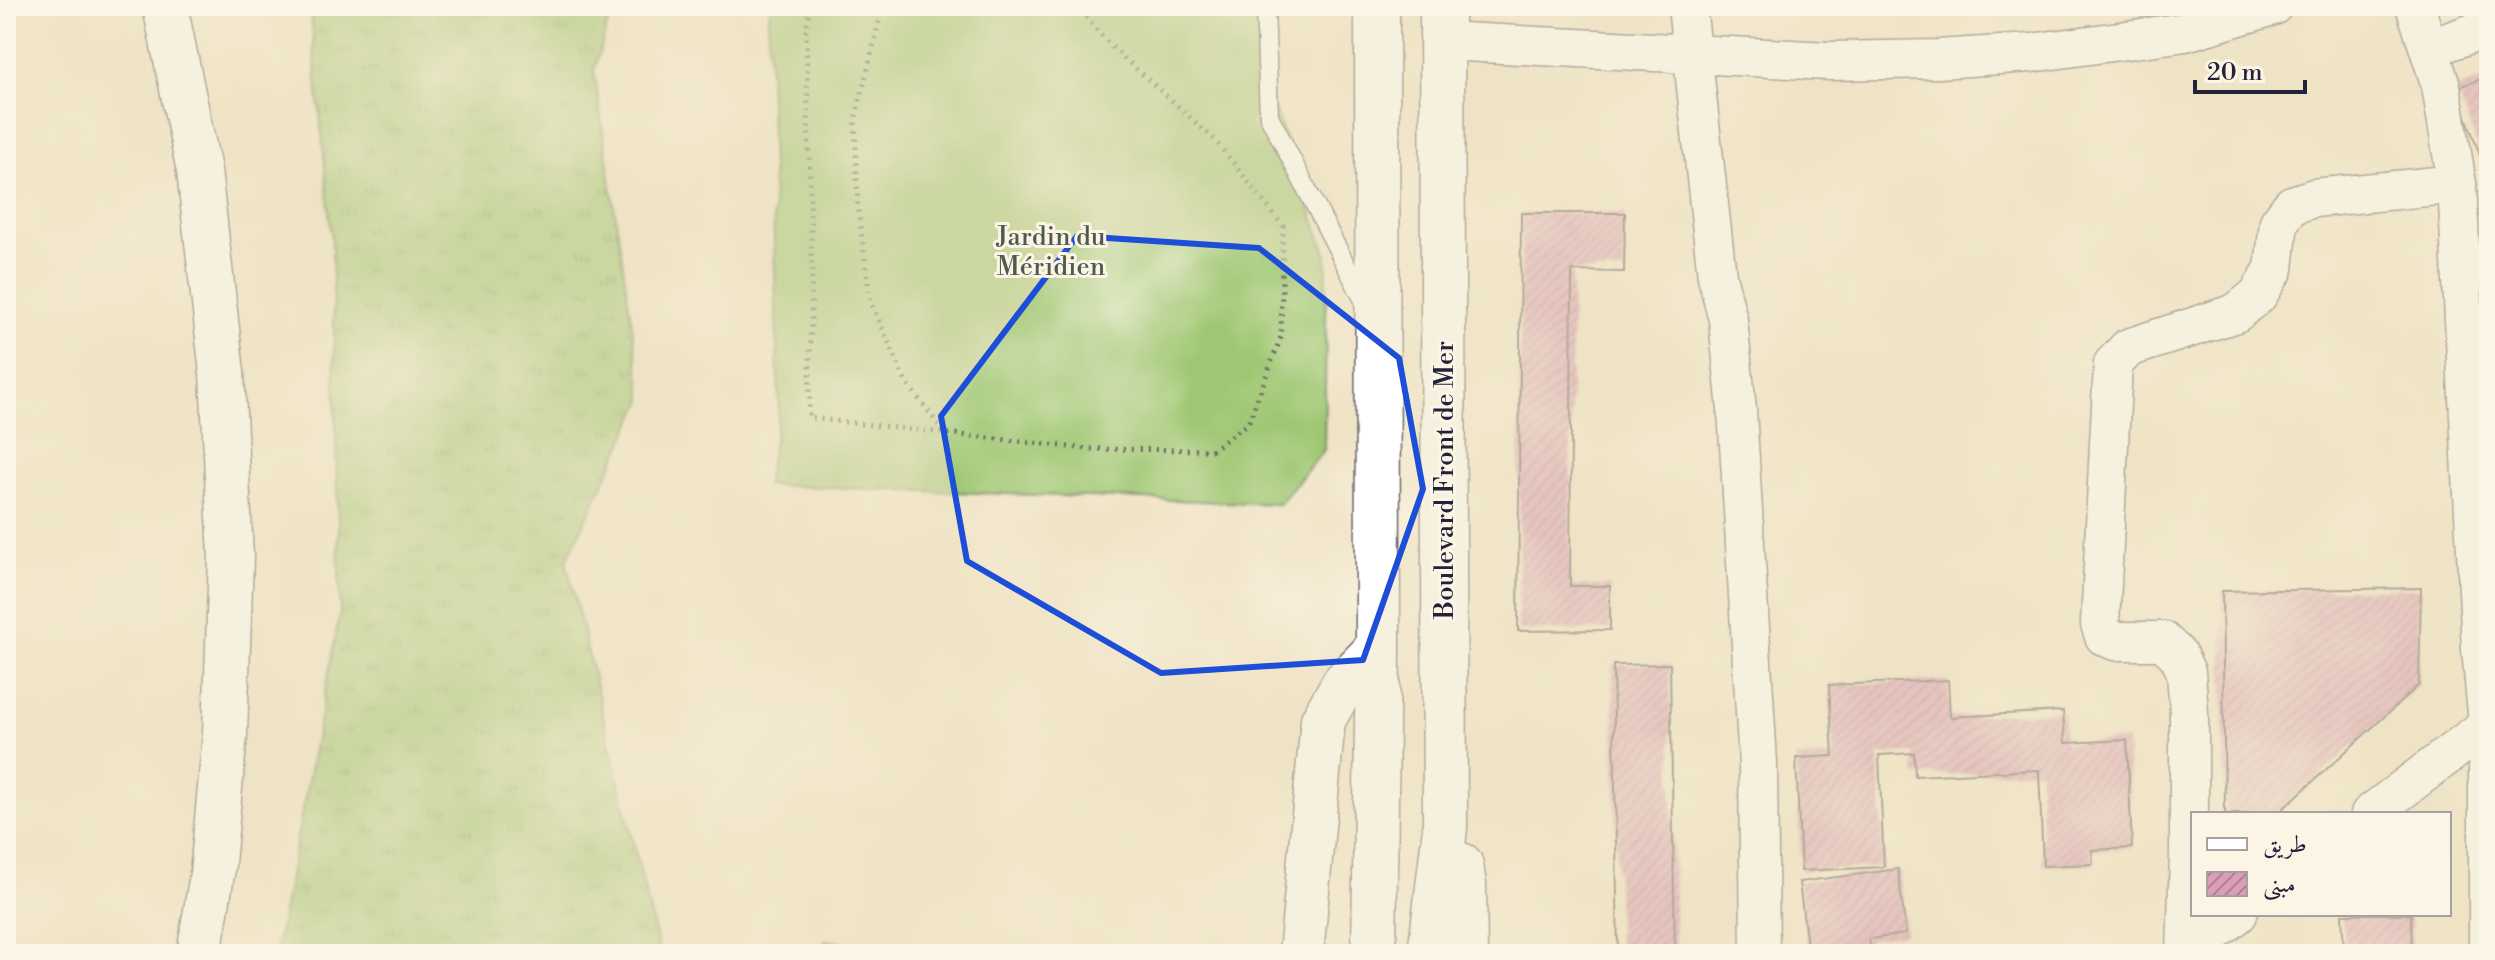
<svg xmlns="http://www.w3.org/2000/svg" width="2495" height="960" font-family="'Libre Bodoni',Amiri,serif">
	<defs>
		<pattern id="grass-tufts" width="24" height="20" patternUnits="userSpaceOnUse" patternTransform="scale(2)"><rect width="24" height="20" fill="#9fc773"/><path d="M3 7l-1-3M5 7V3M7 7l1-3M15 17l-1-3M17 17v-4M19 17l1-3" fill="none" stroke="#81a160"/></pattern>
		<pattern id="park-dots" width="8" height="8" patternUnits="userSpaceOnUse" patternTransform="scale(2)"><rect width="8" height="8" fill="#9fc773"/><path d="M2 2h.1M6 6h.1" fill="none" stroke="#81a160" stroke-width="1.8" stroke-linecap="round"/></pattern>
		<pattern id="building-hatch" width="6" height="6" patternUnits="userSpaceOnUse" patternTransform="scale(2)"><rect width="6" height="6" fill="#db9db7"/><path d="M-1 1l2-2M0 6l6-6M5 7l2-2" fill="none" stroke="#b18096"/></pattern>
	</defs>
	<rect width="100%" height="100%" fill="#fcf5e5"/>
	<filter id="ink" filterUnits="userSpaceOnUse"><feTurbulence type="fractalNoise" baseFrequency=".0125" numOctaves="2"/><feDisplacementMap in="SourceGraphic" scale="16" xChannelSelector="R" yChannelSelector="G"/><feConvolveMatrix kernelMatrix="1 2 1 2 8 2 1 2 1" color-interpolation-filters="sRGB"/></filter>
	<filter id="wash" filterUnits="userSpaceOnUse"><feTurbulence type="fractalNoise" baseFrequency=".006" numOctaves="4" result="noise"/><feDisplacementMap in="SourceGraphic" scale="32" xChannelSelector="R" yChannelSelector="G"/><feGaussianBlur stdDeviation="1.8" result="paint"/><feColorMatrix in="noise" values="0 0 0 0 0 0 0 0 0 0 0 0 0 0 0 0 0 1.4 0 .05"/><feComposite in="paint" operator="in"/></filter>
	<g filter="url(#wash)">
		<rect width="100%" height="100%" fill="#efe3c5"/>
		<polygon fill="url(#grass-tufts)" stroke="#607457" stroke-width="2" points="310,6 613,6 594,71 643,400 566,561 660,954 275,954 340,613 332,244"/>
		<polygon fill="url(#park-dots)" stroke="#607457" stroke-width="2" points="825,940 911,954 824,954"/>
		<polygon fill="#9fc773" stroke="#607457" stroke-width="2" points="770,6 1269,6 1269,94 1327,256 1324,450 1279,504 766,485 779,412 768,32"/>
		<g id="blocks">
			<g fill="url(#building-hatch)">
				<polygon points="2489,76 2489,155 2481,158 2456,88"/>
				<polygon points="1521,213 1625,213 1624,272 1572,271 1570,586 1610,586 1610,630 1518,631"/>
				<polygon points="2421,588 2419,685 2277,814 2225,814 2222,591"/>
				<polygon points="1670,664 1675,954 1618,954 1613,665"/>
				<polygon points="1948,680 1950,717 2063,711 2065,743 2127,740 2132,848 2092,850 2093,864 2043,866 2039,770 1915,776 1914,753 1879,755 1884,867 1801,871 1796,758 1833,756 1829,685"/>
				<polygon points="1898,869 1906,934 1869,939 1871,954 1808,954 1799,882"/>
				<polygon points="2342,914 2411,914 2412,954 2344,954"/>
			</g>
		</g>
	</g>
	<g filter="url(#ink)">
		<use href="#blocks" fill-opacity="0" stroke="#6a666b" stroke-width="2"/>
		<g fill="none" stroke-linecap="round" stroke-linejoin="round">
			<defs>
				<polyline id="lane" points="1265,6 1269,116 1366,304"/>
				<g id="street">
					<polyline points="1687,6 1717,276 1728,320 1737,410 1758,763 1760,954"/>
					<polyline points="2415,6 2441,86 2457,184 2481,649 2488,725 2488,954"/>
					<polyline points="1443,41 1829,61 1938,59 2031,53 2185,32 2273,6"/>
					<polyline points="2431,48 2489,27"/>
					<polyline points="2370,814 2488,725"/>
					<polyline points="2186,954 2189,853 2189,713 2186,672 2178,655 2163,641 2115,641 2104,636 2100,624 2113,364 2128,348 2236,313 2258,295 2274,269 2279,222 2292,205 2314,198 2457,184"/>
					<polyline points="2186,954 2238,914"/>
				</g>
				<polyline id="secondary" points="165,6 199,171 222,373 231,557 225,734 212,874 199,954"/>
				<g id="primary">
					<polyline points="1461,865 1464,885 1465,954"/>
					<polyline points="1301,954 1323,720 1344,683 1378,648"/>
					<polyline points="1374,954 1378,648 1377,6"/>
					<polyline points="1430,954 1445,828 1442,6"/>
				</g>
			</defs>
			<use href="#lane" stroke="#6a666b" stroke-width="21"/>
			<use href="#street" stroke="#6a666b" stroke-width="41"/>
			<use href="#secondary" stroke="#6a666b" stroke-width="47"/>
			<use href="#primary" stroke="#6a666b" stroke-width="47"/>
			<g stroke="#6a666b" stroke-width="5" stroke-dasharray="2 6" stroke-linecap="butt">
				<polyline points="810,6 806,29 812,270 809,418 1088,449 1211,450 1248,424 1281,337 1283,226 1215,140 1112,47 1076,6"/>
				<polyline points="883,6 855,120 858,209 871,303 906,382 945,433"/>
			</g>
			<use href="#lane" stroke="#fff" stroke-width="18"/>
			<use href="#street" stroke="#fff" stroke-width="38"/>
			<use href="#secondary" stroke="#fff" stroke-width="44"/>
			<use href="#primary" stroke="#fff" stroke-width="44"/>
		</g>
	</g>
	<path d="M0 0H2495V960H0ZM1077 236 1259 248 1399 358 1423 489 1363 660 1161 673 967 561 941 416Z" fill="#efe3c5" fill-opacity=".55" fill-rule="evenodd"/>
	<path fill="none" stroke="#1d4ed8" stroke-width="6" stroke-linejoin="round" d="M1077 236 1259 248 1399 358 1423 489 1363 660 1161 673 967 561 941 416Z"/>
	<g text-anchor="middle" stroke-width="6" stroke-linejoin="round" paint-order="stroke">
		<g font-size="26" fill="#4e5c4f" stroke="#fcf5e5">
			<text x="1051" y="245">Jardin du<tspan x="1051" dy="30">Méridien</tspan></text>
		</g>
		<g font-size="26" fill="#22223b" stroke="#fcf5e5">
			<text transform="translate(1444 480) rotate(-90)" y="9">Boulevard Front de Mer</text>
		</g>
	</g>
	<rect width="2495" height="960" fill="none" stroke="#fcf5e5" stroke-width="32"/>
	<rect x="2191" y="812" width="260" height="104" fill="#fcf5e5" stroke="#a5a1a1" stroke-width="2"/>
	<rect x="2207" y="838" width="40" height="12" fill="#ffffff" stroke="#a5a1a1" stroke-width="2"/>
	<text x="2263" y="852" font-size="24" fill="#22223b">طريق</text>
	<rect x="2207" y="872" width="40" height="24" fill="url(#building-hatch)" stroke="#a5a1a1" stroke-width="2"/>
	<text x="2263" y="892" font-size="24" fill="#22223b">مبنى</text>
	<path d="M2195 80v12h110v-12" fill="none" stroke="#22223b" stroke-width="4"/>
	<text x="2207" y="80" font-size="24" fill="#22223b" stroke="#fcf5e5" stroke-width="6" paint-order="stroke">20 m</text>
</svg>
